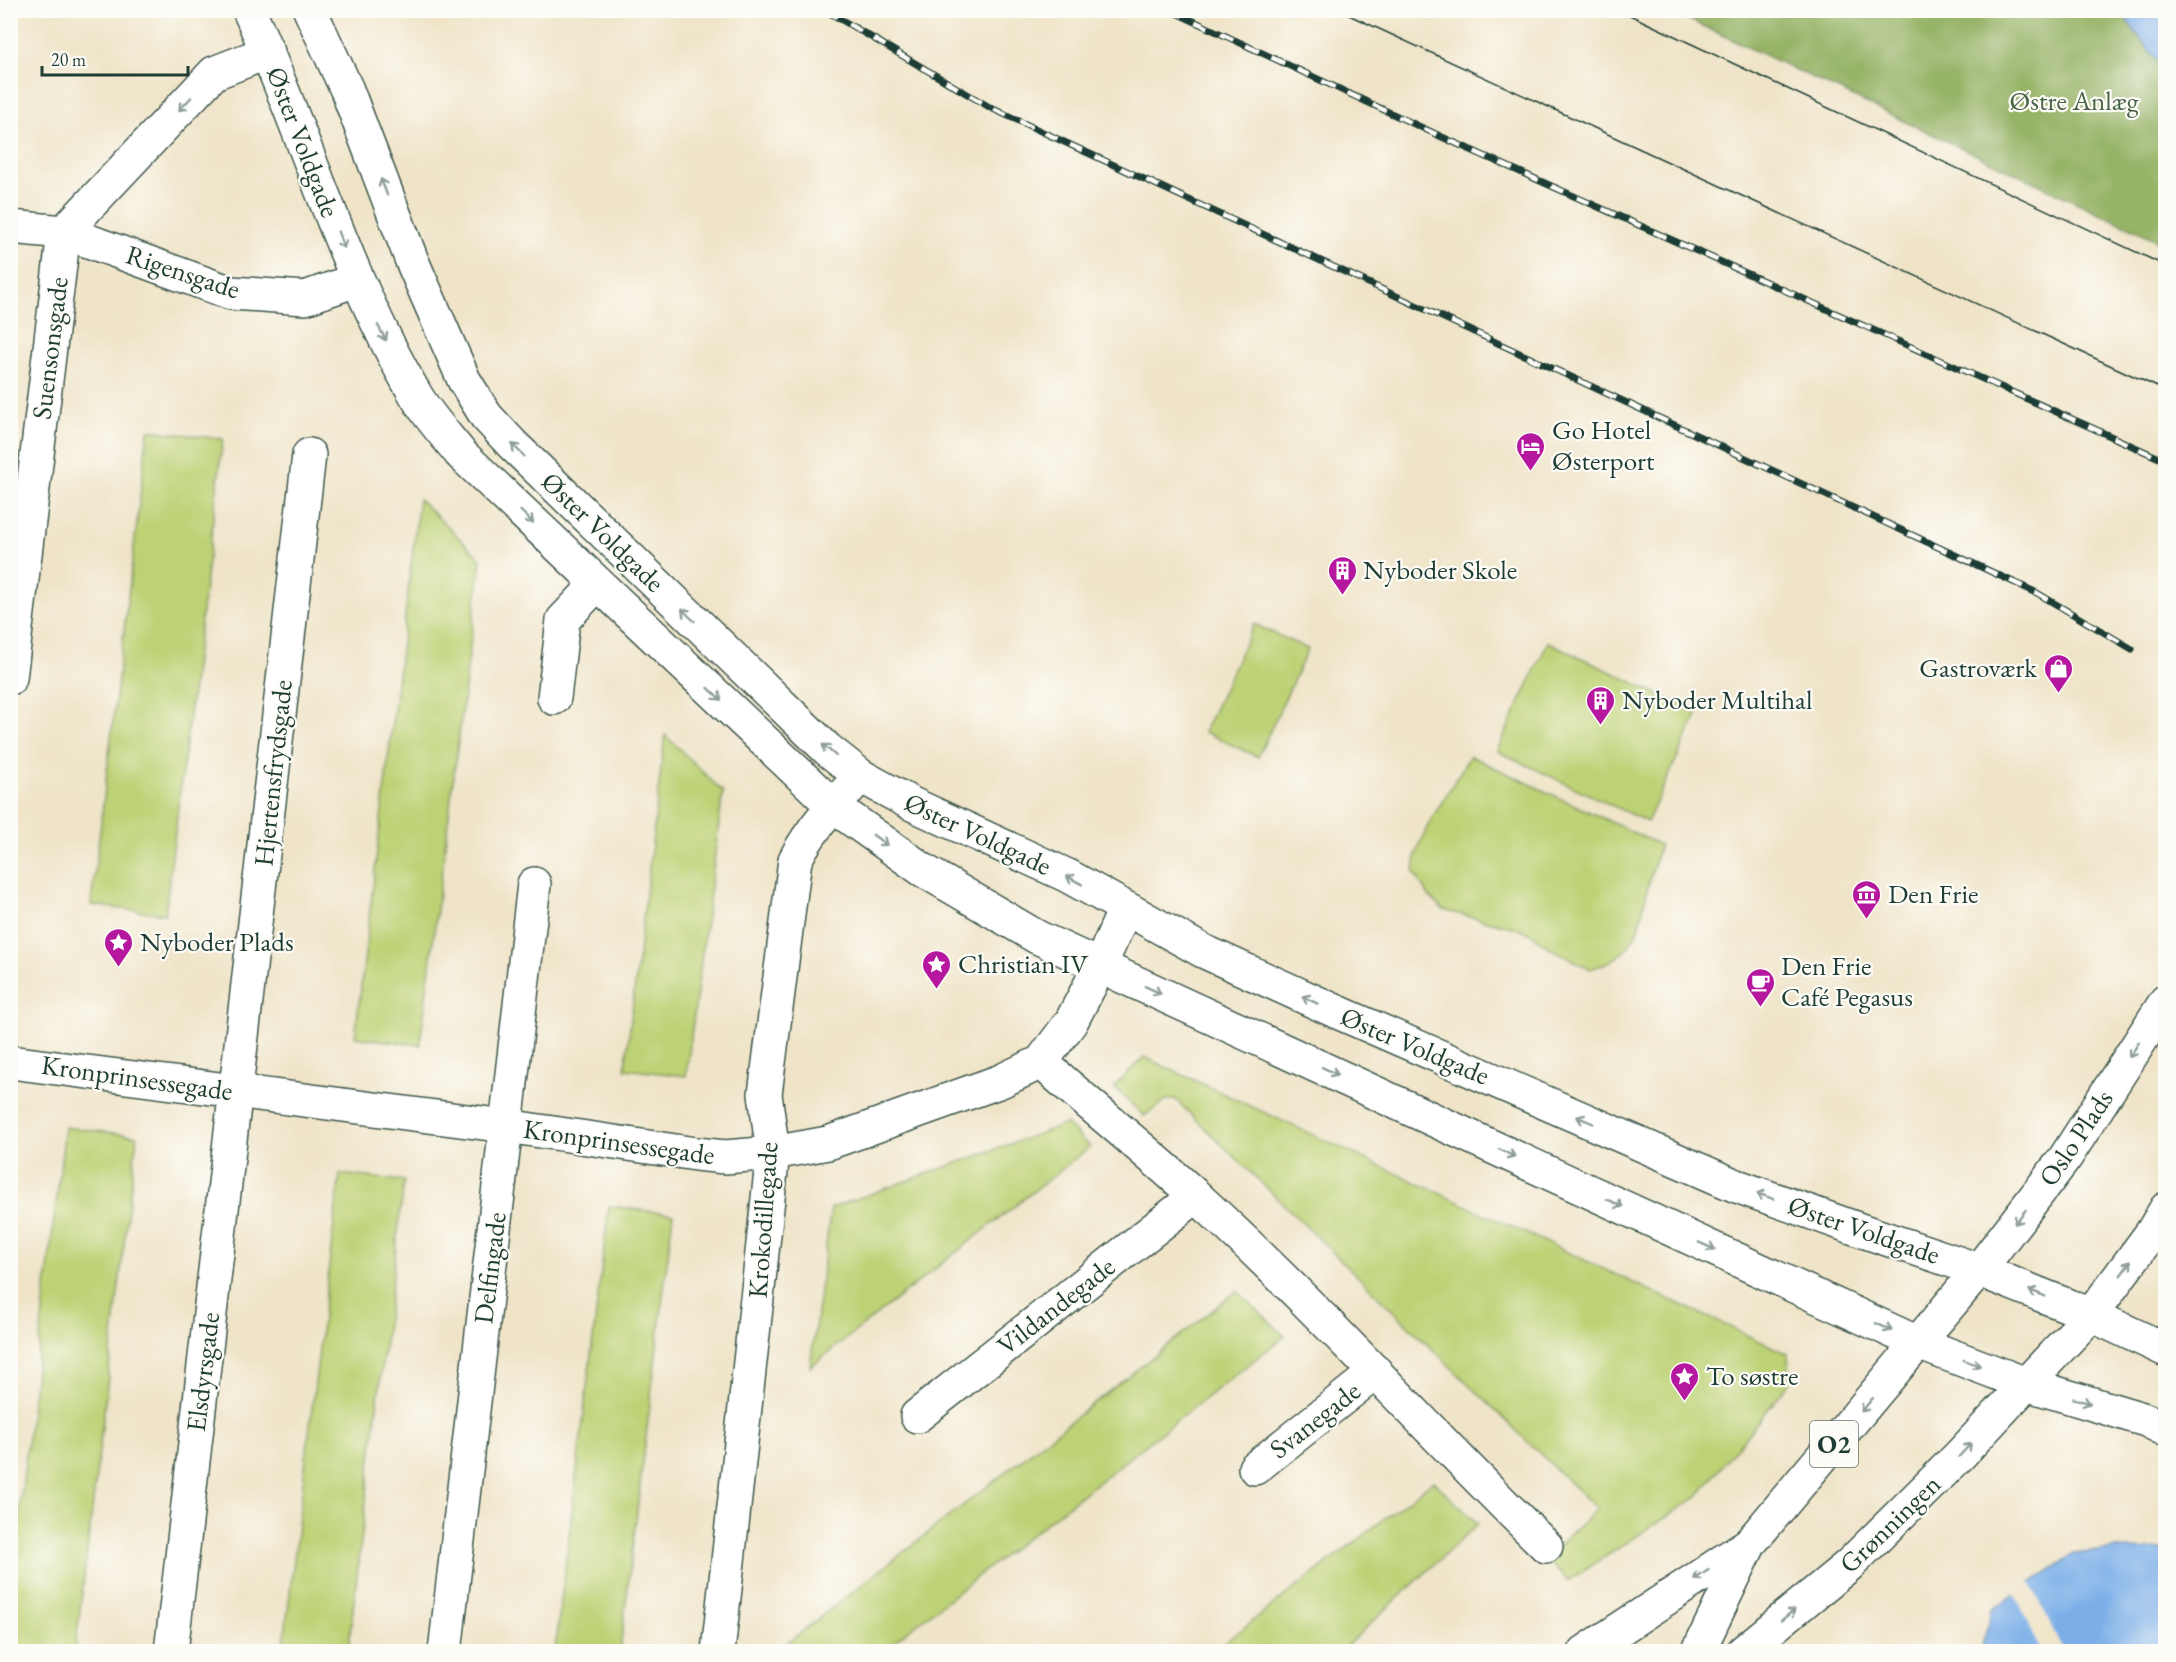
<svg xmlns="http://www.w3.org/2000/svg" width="2176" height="1662" font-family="'EB Garamond',serif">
	<rect width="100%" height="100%" fill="#fdfcf7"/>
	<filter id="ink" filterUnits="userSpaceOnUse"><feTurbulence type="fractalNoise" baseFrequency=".0167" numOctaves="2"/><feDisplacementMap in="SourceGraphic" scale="12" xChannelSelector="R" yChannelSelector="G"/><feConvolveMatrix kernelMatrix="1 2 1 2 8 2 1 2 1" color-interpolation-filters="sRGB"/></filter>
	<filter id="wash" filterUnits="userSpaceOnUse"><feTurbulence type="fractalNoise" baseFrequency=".008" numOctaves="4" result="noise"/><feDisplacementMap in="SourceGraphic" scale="24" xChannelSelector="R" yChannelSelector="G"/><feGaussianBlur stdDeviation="1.35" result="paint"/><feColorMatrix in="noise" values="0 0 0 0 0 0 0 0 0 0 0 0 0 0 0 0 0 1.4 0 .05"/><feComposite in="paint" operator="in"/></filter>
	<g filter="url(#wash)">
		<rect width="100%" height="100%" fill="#efe4c8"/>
		<g fill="#bdd174" stroke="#6e8754" stroke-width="1.5">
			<polygon points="148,430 223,439 165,914 91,905"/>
			<polygon points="419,499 481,559 420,1045 355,1037"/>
			<polygon points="1254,624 1308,649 1258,757 1204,732"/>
			<polygon points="1548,642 1698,713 1647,822 1497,751"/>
			<polygon points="665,735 723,792 686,1076 625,1069"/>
			<path d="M1470 756 1660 845C1655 862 1649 879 1646 896 1638 935 1633 957 1590 969L1550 948 1531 934 1516 928 1443 910 1427 894 1414 872 1416 854 1429 823Z"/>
			<polygon points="1144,1057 1788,1354 1790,1382 1697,1497 1568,1581 1545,1558 1597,1509 1175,1099 1166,1100 1144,1116 1114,1087"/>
			<polygon points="1066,1124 1090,1147 810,1367 831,1208"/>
			<polygon points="65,1127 137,1136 75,1651 11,1651 11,1581"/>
			<polygon points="340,1174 404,1181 348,1651 283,1651"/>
			<polygon points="609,1206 673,1214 620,1651 555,1651"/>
			<polygon points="1237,1291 1285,1336 882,1651 777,1651"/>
			<polygon points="1433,1481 1478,1524 1341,1651 1214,1651"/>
		</g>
		<polygon fill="#96b366" stroke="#5a784d" stroke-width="1.5" points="1671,11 2120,11 2165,71 2165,244"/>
		<g fill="#7bafe8" stroke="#4d768e" stroke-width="1.5">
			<polygon points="2120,11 2165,11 2165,71 2122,14"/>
			<polygon points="2114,1549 2165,1550 2165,1651 2085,1652 2082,1650 2078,1652 1980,1652 1992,1610 2074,1554"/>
		</g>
		<polygon fill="#efe4c8" points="2030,1580 2063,1651 2041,1651 2014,1592"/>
	</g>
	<g filter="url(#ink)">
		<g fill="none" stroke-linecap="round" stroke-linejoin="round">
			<defs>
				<g id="minor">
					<polyline points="10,227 64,232 231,293 305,298 356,280"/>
					<polyline points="10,678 64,232 214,73 268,52"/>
					<polyline points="554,698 563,620 597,584"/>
					<polyline points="10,1062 506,1126 696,1154 725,1157 773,1153 828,1143 1001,1081 1041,1062 1071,1022 1100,966 1125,909"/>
					<path d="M1041 1062C1092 1107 1145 1150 1196 1196 1318 1307 1428 1431 1546 1546"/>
					<polyline points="917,1416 1196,1196"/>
					<polyline points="1255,1468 1376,1372"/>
					<polyline points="171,1652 309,455"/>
					<polyline points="445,1652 534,884"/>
					<path d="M718 1652 773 1153 765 1094 795 860C811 828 837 801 861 776"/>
				</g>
				<g id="tertiary">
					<path d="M249 10C306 137 344 272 414 392 426 414 445 434 461 454L833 806 923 870 1037 937 1918 1343 2026 1384 2091 1315 2153 1231 2166 1209"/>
					<polyline points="310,10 347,90 412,261 464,380 486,416 512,444 827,749 861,776 912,804 1068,876 1203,951 1333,1010 1734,1185 1863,1231 1979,1270 2065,1158 2166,1001"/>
				</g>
				<g id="primary">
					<polyline points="1585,1652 1749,1544"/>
					<polyline points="1698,1652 1750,1543 1979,1270 2091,1315 2166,1350"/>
					<polyline points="1743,1652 1849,1565 1959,1456 2026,1384 2146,1420 2166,1430"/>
				</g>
			</defs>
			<use href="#minor" stroke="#3e564a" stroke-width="36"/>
			<use href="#tertiary" stroke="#3e564a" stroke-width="36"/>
			<use href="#primary" stroke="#3e564a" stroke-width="36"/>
			<use href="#minor" stroke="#fff" stroke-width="33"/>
			<use href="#tertiary" stroke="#fff" stroke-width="33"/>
			<use href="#primary" stroke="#fff" stroke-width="33"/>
			<g stroke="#1f3d34" stroke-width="1.5">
				<polyline points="1338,10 2166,391"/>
				<polyline points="1619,10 2166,266"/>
			</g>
			<defs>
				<g id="rail">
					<polyline points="825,10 991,108 2037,593 2132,649"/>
					<polyline points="1170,10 1442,137 2166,461"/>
				</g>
			</defs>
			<use href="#rail" stroke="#1f3d34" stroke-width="7"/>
			<use href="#rail" stroke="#fdfcf7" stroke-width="4.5" stroke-dasharray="14" stroke-linecap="butt"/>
		</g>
		<defs><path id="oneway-shaft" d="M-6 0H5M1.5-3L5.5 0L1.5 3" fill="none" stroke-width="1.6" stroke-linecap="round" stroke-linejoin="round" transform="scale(1.5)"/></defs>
		<g stroke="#8f9e9a">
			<use href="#oneway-shaft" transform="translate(185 104) rotate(133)"/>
			<use href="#oneway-shaft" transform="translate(384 187) rotate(-111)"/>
			<use href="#oneway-shaft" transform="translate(341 240) rotate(69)"/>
			<use href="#oneway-shaft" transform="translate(382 333) rotate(62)"/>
			<use href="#oneway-shaft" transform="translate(518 450) rotate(-136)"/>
			<use href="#oneway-shaft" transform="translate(527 517) rotate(44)"/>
			<use href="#oneway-shaft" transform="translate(688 615) rotate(-136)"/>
			<use href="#oneway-shaft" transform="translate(715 694) rotate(43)"/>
			<use href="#oneway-shaft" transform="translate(829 750) rotate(-139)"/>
			<use href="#oneway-shaft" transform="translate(880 840) rotate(36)"/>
			<use href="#oneway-shaft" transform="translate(1074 880) rotate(-151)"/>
			<use href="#oneway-shaft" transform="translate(1153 990) rotate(25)"/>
			<use href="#oneway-shaft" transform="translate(1310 1000) rotate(-155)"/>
			<use href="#oneway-shaft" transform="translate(2134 1050) rotate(123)"/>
			<use href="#oneway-shaft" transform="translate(1330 1071) rotate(25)"/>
			<use href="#oneway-shaft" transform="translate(1585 1120) rotate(-157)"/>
			<use href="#oneway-shaft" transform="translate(1507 1153) rotate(25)"/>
			<use href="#oneway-shaft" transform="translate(1765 1196) rotate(-160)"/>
			<use href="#oneway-shaft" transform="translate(1615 1203) rotate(25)"/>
			<use href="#oneway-shaft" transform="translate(2020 1217) rotate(128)"/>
			<use href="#oneway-shaft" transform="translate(1707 1246) rotate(24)"/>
			<use href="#oneway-shaft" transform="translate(2126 1268) rotate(-54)"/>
			<use href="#oneway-shaft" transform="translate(2037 1293) rotate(-158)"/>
			<use href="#oneway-shaft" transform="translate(1884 1327) rotate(25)"/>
			<use href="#oneway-shaft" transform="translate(1972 1363) rotate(20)"/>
			<use href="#oneway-shaft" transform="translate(2082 1401) rotate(17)"/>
			<use href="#oneway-shaft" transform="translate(1867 1405) rotate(130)"/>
			<use href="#oneway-shaft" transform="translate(1965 1450) rotate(-47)"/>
			<use href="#oneway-shaft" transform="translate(1701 1575) rotate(147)"/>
			<use href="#oneway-shaft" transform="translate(1788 1615) rotate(-39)"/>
		</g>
	</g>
	<defs>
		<symbol id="hotel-pin" viewBox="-11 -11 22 30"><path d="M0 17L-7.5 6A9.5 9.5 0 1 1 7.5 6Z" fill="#b5179e" stroke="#fdfcf7"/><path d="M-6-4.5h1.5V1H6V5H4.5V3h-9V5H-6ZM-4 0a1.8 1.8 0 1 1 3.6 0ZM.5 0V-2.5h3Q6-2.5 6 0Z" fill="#fff"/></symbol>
		<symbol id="building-pin" viewBox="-11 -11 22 30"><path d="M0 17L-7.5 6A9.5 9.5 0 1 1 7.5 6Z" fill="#b5179e" stroke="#fdfcf7"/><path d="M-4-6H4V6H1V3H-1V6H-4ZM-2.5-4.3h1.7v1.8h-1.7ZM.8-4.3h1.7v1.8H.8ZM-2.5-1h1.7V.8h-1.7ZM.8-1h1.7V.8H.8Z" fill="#fff"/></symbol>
		<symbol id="shop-pin" viewBox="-11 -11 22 30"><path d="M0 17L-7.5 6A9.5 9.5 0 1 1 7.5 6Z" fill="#b5179e" stroke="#fdfcf7"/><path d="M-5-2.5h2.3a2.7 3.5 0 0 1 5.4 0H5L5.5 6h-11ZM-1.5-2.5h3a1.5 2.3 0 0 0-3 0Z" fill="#fff"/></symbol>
		<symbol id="museum-pin" viewBox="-11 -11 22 30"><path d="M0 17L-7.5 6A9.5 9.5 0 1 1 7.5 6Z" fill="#b5179e" stroke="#fdfcf7"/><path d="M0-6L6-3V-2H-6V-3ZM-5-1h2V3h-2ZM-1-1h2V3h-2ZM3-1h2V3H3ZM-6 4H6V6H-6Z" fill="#fff"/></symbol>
		<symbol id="sight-pin" viewBox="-11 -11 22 30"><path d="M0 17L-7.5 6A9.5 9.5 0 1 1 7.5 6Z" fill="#b5179e" stroke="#fdfcf7"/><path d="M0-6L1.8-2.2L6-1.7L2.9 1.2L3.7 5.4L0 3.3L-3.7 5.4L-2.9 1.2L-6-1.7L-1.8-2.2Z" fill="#fff"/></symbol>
		<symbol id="cafe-pin" viewBox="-11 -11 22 30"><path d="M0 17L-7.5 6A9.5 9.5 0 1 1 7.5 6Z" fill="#b5179e" stroke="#fdfcf7"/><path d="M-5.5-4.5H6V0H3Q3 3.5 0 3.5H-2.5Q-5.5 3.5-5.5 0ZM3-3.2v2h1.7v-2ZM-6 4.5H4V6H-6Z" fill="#fff"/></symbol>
	</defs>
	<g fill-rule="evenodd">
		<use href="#hotel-pin" x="1514" y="430" width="33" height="45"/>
		<use href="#building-pin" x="1326" y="554" width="33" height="45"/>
		<use href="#shop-pin" x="2042" y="652" width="33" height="45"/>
		<use href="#building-pin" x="1584" y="684" width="33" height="45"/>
		<use href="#museum-pin" x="1850" y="878" width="33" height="45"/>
		<use href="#sight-pin" x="102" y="926" width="33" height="45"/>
		<use href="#sight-pin" x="920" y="948" width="33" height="45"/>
		<use href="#cafe-pin" x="1744" y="966" width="33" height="45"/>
		<use href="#sight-pin" x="1668" y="1360" width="33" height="45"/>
	</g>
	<g text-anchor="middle" stroke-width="4.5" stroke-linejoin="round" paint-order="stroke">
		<rect fill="#fdfcf7" stroke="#62766e" stroke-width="1.5" x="1810" y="1421" width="48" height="46" rx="4.5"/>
		<g font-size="26" font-weight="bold" fill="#1f3d34">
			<text x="1834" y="1453">O2</text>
		</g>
		<g font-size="27" fill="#466244" stroke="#fdfcf7">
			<text x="2074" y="110">Østre Anlæg</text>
		</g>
		<g font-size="27" fill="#1f3d34" stroke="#fdfcf7">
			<text transform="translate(303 142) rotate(69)" y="9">Øster Voldgade</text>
			<text transform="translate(183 272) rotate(18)" y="9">Rigensgade</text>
			<text transform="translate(50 348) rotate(-83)" y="9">Suensonsgade</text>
			<text transform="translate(603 532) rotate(44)" y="9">Øster Voldgade</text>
			<text transform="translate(273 773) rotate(-84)" y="9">Hjertensfrydsgade</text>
			<text transform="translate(978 834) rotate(25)" y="9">Øster Voldgade</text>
			<text transform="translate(1415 1046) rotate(23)" y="9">Øster Voldgade</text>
			<text transform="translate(137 1078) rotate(8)" y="9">Kronprinsessegade</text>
			<text transform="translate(2076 1138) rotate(-56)" y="9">Oslo Plads</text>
			<text transform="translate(619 1142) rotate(8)" y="9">Kronprinsessegade</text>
			<text transform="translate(763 1220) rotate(-86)" y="9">Krokodillegade</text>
			<text transform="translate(1864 1230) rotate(19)" y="9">Øster Voldgade</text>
			<text transform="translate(490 1268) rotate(-83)" y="9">Delfingade</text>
			<text transform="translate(1056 1306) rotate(-38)" y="9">Vildandegade</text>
			<text transform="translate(203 1372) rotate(-83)" y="9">Elsdyrsgade</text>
			<text transform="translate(1315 1420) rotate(-38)" y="9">Svanegade</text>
			<text transform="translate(1890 1524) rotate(-44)" y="9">Grønningen</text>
		</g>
		<g font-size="27" fill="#1f3d34" stroke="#fdfcf7" text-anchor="start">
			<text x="1552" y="439">Go Hotel<tspan x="1552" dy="31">Østerport</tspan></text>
			<text x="1363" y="579">Nyboder Skole</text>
			<text x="2037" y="677" text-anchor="end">Gastroværk</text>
			<text x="1622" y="709">Nyboder Multihal</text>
			<text x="1888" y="903">Den Frie</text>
			<text x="140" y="951">Nyboder Plads</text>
			<text x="958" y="973">Christian IV</text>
			<text x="1781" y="975">Den Frie<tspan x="1781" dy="31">Café Pegasus</tspan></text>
			<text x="1706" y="1385">To søstre</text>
		</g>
	</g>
	<rect width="2176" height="1662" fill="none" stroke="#fdfcf7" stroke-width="36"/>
	<path d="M42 66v9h146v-9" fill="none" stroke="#1f3d34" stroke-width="3"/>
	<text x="51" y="66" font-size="18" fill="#1f3d34" stroke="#fdfcf7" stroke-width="4.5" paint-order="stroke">20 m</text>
</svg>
